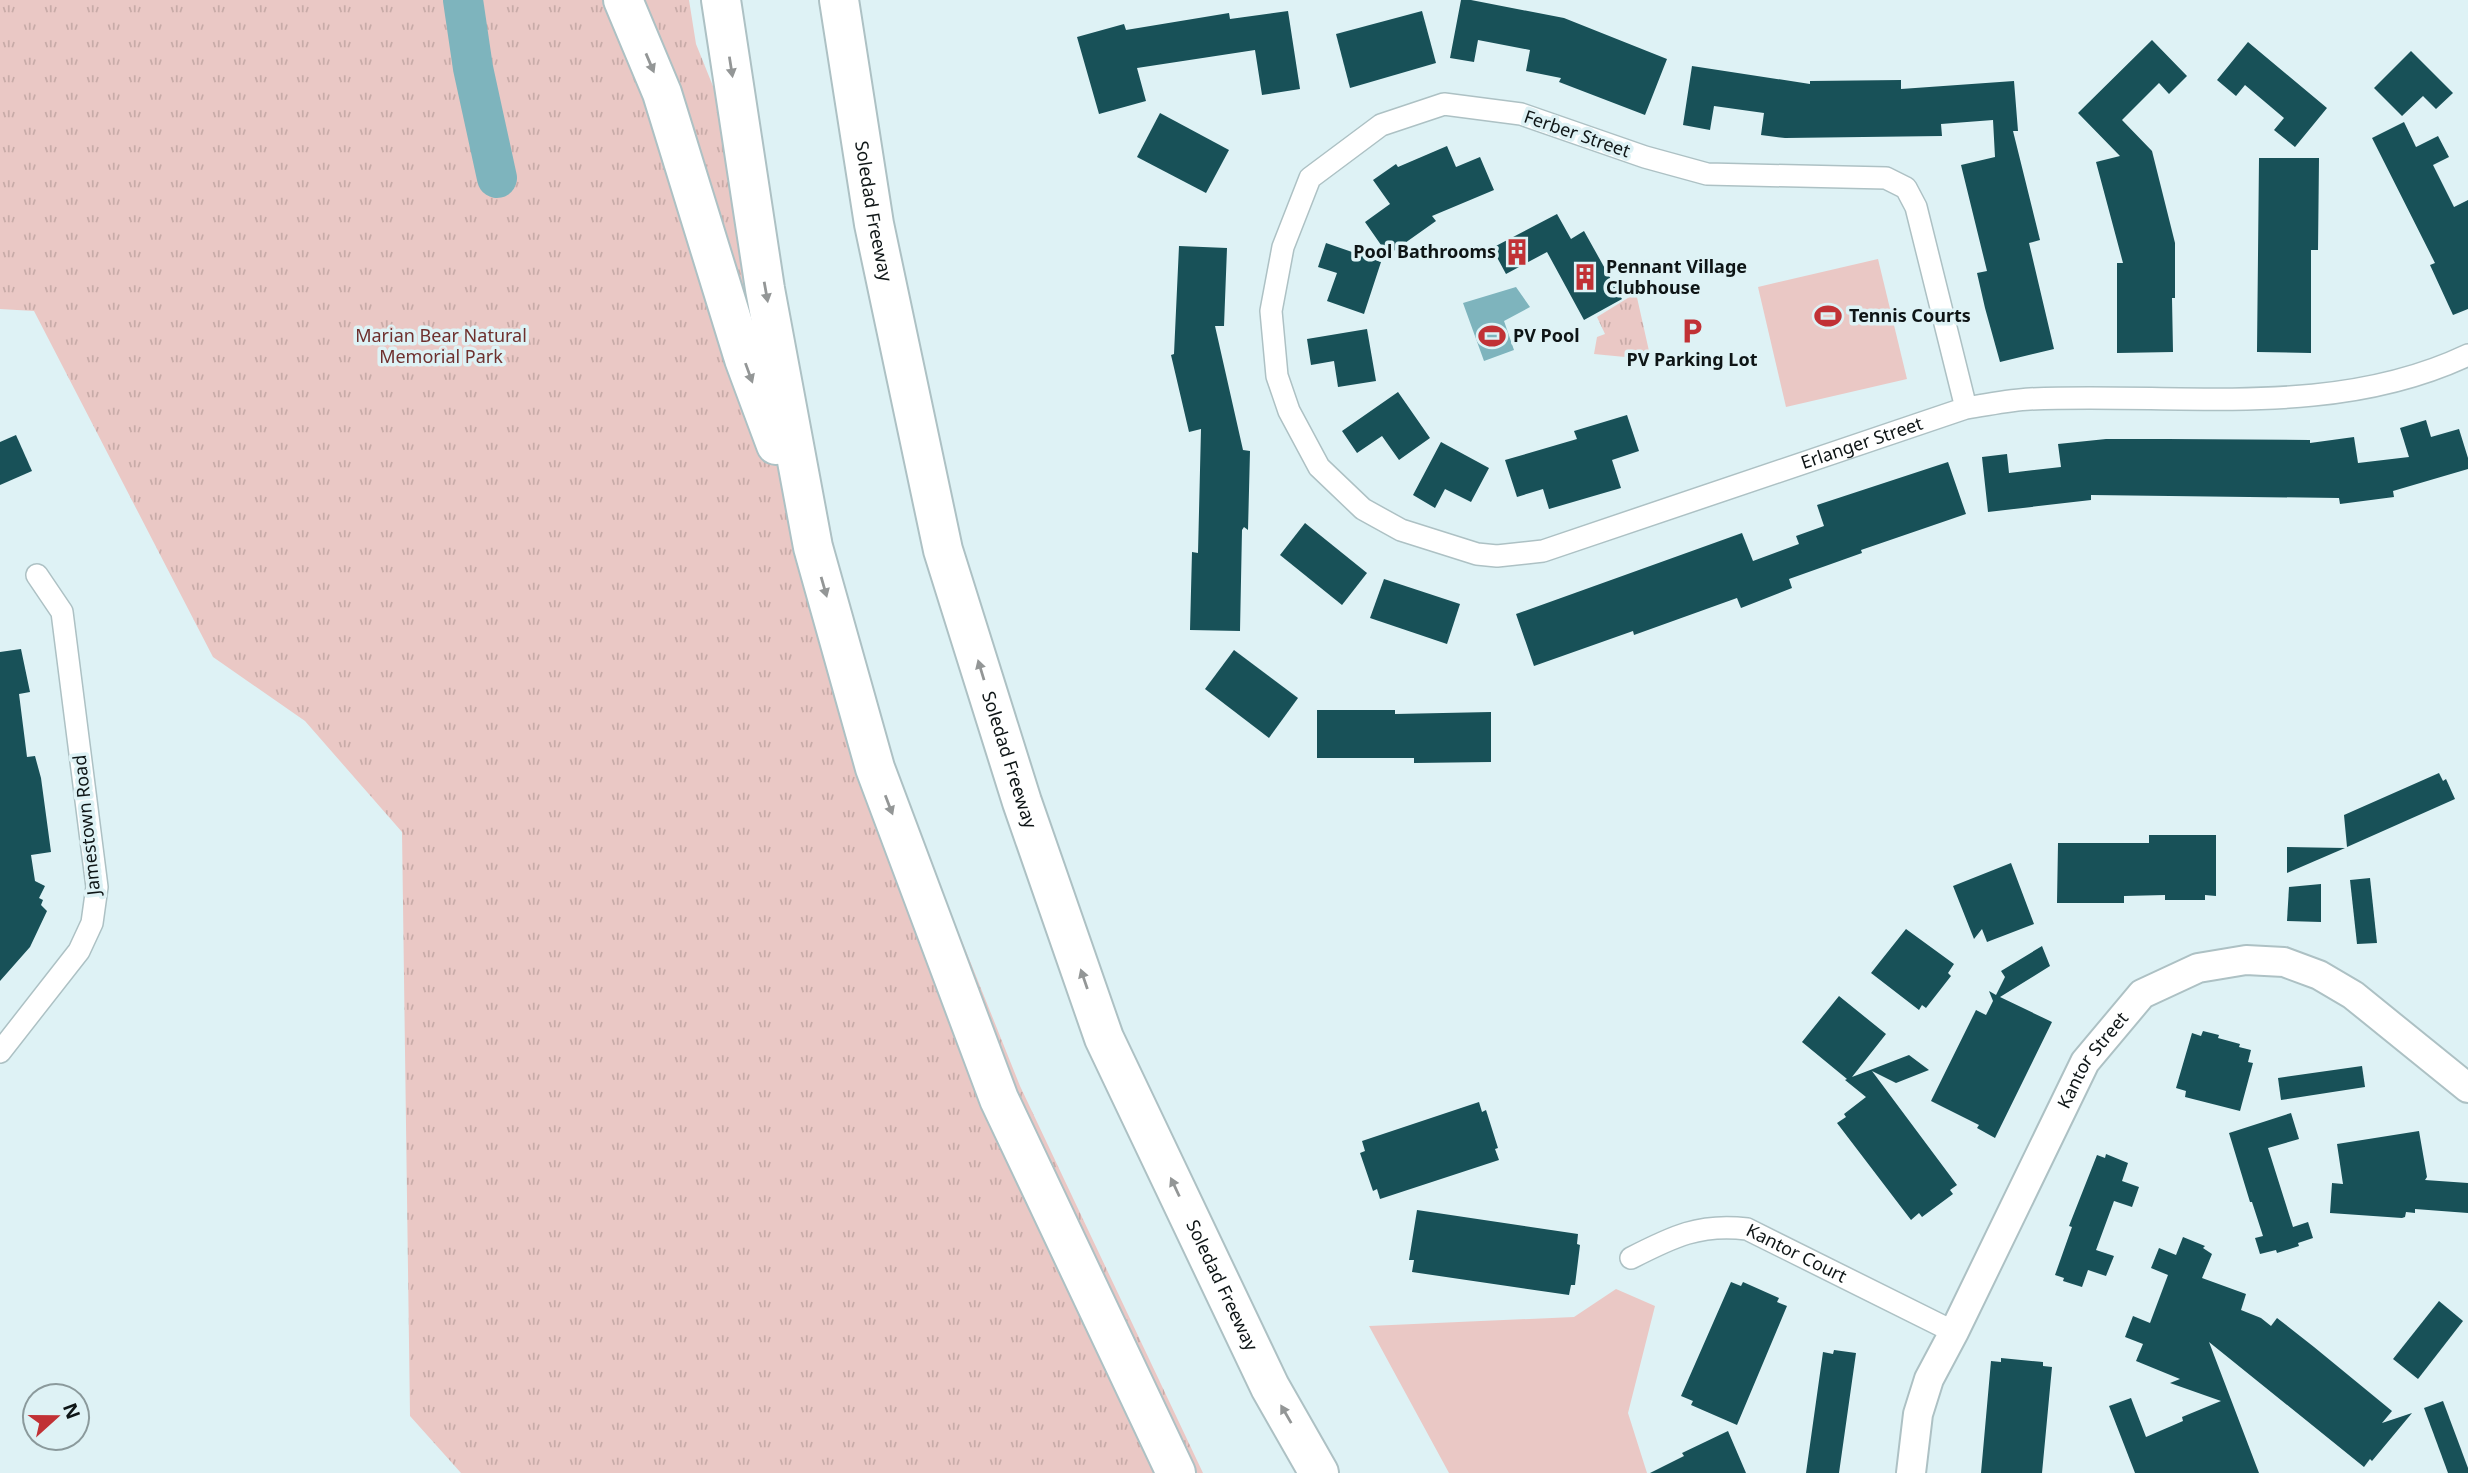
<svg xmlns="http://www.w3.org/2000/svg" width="2468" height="1473" font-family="'Noto Sans',sans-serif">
	<defs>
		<pattern id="park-tufts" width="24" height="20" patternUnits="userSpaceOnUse" patternTransform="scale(1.75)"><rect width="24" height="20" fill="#eac8c5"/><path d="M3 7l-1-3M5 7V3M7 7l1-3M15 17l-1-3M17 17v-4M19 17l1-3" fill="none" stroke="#c8aba8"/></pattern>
	</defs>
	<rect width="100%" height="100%" fill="#def2f5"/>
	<g fill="#eac8c5">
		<polygon points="1878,259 1907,379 1786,407 1758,287"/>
		<polygon points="1616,1289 1655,1306 1628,1413 1647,1473 1449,1473 1369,1326 1574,1317"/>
	</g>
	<g fill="url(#park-tufts)">
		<polygon points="0,0 689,0 696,44 770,228 841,581 883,732 942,891 1020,1086 1203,1473 461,1473 410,1416 402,832 305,721 213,657 34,311 0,309"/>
		<polygon points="1636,293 1649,351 1625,357 1594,354 1597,337 1605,334 1597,317"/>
	</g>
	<polygon fill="#7eb4bd" points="1516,287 1530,307 1504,321 1514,350 1484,361 1463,303"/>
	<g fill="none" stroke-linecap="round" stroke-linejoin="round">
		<polyline stroke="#7eb4bd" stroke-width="40" points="463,0 473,68 497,178"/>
	</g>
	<g fill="#185158">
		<polygon points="1461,0 1471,0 1564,18 1667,59 1645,115 1559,82 1561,78 1526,71 1530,50 1478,40 1474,62 1450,58"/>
		<polygon points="1288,11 1300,89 1262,95 1255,50 1137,68 1146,101 1099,114 1077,37 1124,24 1126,30 1229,13 1230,19"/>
		<polygon points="1422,11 1436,63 1350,88 1336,34"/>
		<polygon points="2152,40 2187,76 2169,94 2159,83 2122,120 2152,151 2175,243 2175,298 2172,298 2173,352 2117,353 2117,263 2123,263 2096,162 2120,156 2078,113"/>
		<polygon points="2248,42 2327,108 2295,147 2274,130 2284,118 2245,85 2236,96 2217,80"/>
		<polygon points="2411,51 2453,93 2436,109 2423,96 2402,116 2374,88"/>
		<polygon points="1692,66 1810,84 1810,81 1901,80 1901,89 2014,81 2018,131 2013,131 2040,240 2029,243 2054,349 2000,362 1985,308 1977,273 1987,271 1961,165 1995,157 1993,120 1941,124 1942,136 1785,138 1761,135 1764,113 1714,106 1710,130 1683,125"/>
		<polygon points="1160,113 1229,150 1206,193 1137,157"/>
		<polygon points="2404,122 2416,147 2438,136 2449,157 2433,165 2454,207 2468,200 2468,309 2453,315 2430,265 2435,263 2372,138"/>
		<polygon points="1447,146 1456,167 1480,157 1494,190 1432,216 1436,221 1388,255 1365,222 1390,204 1373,180 1396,164 1398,167"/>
		<polygon points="2259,158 2319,158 2318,250 2311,250 2311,353 2257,352"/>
		<polygon points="1557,214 1571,239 1584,231 1622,299 1584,320 1547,252 1506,274 1492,248"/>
		<polygon points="1326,243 1381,262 1364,314 1327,301 1337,273 1318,267"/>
		<polygon points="1179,246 1227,248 1224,326 1215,326 1243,450 1250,451 1248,530 1244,527 1242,530 1240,631 1190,630 1192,552 1198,553 1201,429 1189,432 1171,355 1174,354"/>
		<polygon points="1367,329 1376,381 1338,387 1334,361 1311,365 1307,339"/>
		<polygon points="1398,392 1430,438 1399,460 1382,436 1357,453 1342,431"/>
		<polygon points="1627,415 1639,451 1612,460 1621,488 1549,509 1543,489 1517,497 1505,460 1577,439 1574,431"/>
		<polygon points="2426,420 2431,437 2459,429 2468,458 2468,469 2393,491 2394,497 2340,504 2339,498 2091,495 2091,500 1988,512 1982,457 2007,454 2009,473 2061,467 2058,444 2106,439 2166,439 2310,440 2310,443 2354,437 2358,463 2409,457 2400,428"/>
		<polygon points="16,435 32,471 0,485 0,442"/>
		<polygon points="1441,442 1489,468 1471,502 1445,489 1435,508 1413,495"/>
		<polygon points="1948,462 1966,514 1861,550 1862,553 1789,579 1792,588 1741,608 1737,598 1634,635 1633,631 1534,666 1516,614 1742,533 1753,561 1799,544 1796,536 1824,526 1817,505"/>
		<polygon points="1305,523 1367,573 1342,605 1280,555"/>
		<polygon points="1384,579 1460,604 1447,644 1370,618"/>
		<polygon points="21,649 30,692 19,694 27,757 35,756 41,778 51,852 31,855 35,881 45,886 39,898 43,900 41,905 47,911 30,947 0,981 0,652"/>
		<polygon points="1234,650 1298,698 1269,738 1205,689"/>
		<polygon points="1317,710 1395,710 1395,714 1491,712 1491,762 1414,763 1414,758 1317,758"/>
		<polygon points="2439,773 2443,781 2446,779 2455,799 2347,847 2344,815"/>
		<polygon points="2149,835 2216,835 2216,896 2205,895 2205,900 2165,900 2165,895 2124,896 2124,903 2057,903 2058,843 2149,843"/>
		<polygon points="2287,847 2345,848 2287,873"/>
		<polygon points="2011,863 2034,924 1987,942 1982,929 1974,939 1953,886"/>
		<polygon points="2370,878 2377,943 2357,944 2350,880"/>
		<polygon points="2321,884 2321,922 2287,921 2289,887"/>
		<polygon points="1906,929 1954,964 1948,973 1951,976 1926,1008 1922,1005 1919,1010 1871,973"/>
		<polygon points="2042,946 2050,966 2000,997 2052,1022 1995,1138 1977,1128 1979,1125 1931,1101 1976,1010 1986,1015 1993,1001 1989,991 1996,995 2005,977 2001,971"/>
		<polygon points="1839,996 1886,1034 1852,1077 1909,1055 1929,1070 1896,1083 1872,1071 1957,1185 1950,1190 1953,1194 1922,1217 1919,1213 1911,1220 1837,1123 1846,1117 1844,1114 1866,1097 1845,1080 1847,1079 1802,1042"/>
		<polygon points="2203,1031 2219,1035 2218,1038 2240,1044 2239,1047 2251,1050 2248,1062 2253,1063 2240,1111 2185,1097 2186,1091 2176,1088 2192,1033 2201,1036"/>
		<polygon points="2362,1066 2365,1087 2281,1100 2278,1078"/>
		<polygon points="1479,1102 1482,1112 1486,1110 1498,1148 1495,1149 1499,1160 1380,1199 1377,1189 1373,1191 1360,1153 1365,1151 1362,1141"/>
		<polygon points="2291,1113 2299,1139 2268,1148 2293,1227 2308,1222 2313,1238 2298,1243 2299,1246 2277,1253 2276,1250 2260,1254 2255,1238 2263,1236 2252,1202 2250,1202 2229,1133"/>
		<polygon points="2419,1131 2427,1177 2425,1180 2468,1183 2468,1213 2415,1209 2415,1213 2406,1212 2405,1217 2402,1218 2330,1213 2332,1183 2343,1184 2337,1144"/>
		<polygon points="2106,1154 2128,1163 2122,1181 2139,1187 2132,1207 2114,1201 2096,1250 2114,1256 2106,1276 2088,1270 2082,1287 2063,1281 2064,1278 2055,1275 2072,1227 2069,1226 2097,1155 2105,1158"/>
		<polygon points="1417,1210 1578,1234 1577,1244 1580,1245 1575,1285 1571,1285 1569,1295 1412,1272 1414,1260 1409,1260"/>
		<polygon points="2183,1237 2205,1246 2203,1248 2212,1254 2202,1278 2246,1294 2241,1310 2261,1318 2271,1326 2277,1318 2314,1347 2392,1411 2382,1423 2412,1413 2372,1461 2370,1459 2364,1467 2209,1342 2259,1473 2135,1473 2109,1406 2131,1398 2146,1437 2183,1421 2182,1417 2221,1401 2170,1383 2180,1379 2136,1361 2143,1344 2125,1337 2133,1316 2150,1323 2168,1275 2151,1268 2159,1248 2176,1255"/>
		<polygon points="1731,1282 1741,1286 1743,1282 1779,1298 1777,1302 1787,1306 1737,1425 1691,1405 1693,1401 1681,1396"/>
		<polygon points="2439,1301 2463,1321 2418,1379 2393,1359"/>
		<polygon points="1834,1350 1856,1353 1839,1473 1806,1473 1823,1352 1833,1354"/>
		<polygon points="2001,1358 2043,1362 2043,1366 2052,1367 2042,1473 1981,1473 1991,1361 2001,1362"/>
		<polygon points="2443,1401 2468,1468 2468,1473 2448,1473 2424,1408"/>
		<polygon points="1728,1431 1746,1473 1650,1473 1684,1456 1682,1453"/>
	</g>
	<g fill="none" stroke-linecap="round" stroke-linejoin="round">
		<defs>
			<g id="minor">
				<path id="s1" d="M1966 408 1916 207 1906 188 1886 178 1707 174 1645 157 1521 114 1444 104 1381 125 1310 178 1283 247 1271 311 1277 376 1289 411 1319 467 1363 509 1401 530 1477 554 1497 556 1543 551 1966 408C1987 405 2009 400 2030 399 2176 392 2331 420 2468 355"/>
				<polyline points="0,1052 79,951 92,923 97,887 62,612 37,575"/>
				<path id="s2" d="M1631 1258C1672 1237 1700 1223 1747 1229L1954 1332"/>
			</g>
			<g id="tertiary">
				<path id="s3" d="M1911 1473 1918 1414 1929 1379 1954 1332 2085 1062 2142 994 2198 968 2246 960 2284 962 2319 975 2353 995 2468 1088"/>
			</g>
			<g id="motorway">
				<polyline points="623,0 662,93 744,359 776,445"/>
				<polyline points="721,0 765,289 813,547 875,768 999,1099 1176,1473"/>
				<path id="s4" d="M839 0 874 224 943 550 1022 802 1104 1038 1270 1387 1319 1473"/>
			</g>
		</defs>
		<use href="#minor" stroke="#adc1c4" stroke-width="24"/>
		<use href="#tertiary" stroke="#adc1c4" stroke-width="32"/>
		<use href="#motorway" stroke="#adc1c4" stroke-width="42"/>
		<use href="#minor" stroke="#fff" stroke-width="21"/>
		<use href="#tertiary" stroke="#fff" stroke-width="28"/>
		<use href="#motorway" stroke="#fff" stroke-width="38"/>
	</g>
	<defs><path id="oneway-solid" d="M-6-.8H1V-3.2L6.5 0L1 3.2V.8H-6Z" transform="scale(1.75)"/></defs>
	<g fill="#939696">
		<use href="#oneway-solid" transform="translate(650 63) rotate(67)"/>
		<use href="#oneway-solid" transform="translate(731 67) rotate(81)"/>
		<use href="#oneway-solid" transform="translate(766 292) rotate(80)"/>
		<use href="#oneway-solid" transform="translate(749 373) rotate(70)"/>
		<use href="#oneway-solid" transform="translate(824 587) rotate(74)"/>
		<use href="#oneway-solid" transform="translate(981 670) rotate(-107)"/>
		<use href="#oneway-solid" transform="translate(889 805) rotate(69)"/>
		<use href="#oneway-solid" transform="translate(1084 979) rotate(-109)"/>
		<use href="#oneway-solid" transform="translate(1175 1187) rotate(-115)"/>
		<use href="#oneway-solid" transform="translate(1286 1414) rotate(-120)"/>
	</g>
	<defs>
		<symbol id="building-bare" viewBox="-9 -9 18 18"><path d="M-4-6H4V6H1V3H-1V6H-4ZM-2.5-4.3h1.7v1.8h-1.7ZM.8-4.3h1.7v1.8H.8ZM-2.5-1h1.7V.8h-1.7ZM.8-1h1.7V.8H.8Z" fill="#c13135" stroke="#def2f5" stroke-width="2.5" paint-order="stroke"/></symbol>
		<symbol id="stadium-bare" viewBox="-9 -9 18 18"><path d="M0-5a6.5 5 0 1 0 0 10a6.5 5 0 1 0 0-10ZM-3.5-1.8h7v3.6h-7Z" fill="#c13135" stroke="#def2f5" stroke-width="2.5" paint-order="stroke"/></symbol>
		<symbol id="parking-bare" viewBox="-9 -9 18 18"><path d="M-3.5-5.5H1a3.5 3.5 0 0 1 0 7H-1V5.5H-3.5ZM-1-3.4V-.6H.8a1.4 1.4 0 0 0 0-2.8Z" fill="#c13135" stroke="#def2f5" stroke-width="2.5" paint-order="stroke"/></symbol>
	</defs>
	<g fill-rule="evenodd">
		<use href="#building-bare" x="1498" y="233" width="38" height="38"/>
		<use href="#building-bare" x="1566" y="258" width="38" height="38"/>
		<use href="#stadium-bare" x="1809" y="297" width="38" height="38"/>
		<use href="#parking-bare" x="1673" y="312" width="38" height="38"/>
		<use href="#stadium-bare" x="1473" y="317" width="38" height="38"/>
	</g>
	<g text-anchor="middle" stroke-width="7" stroke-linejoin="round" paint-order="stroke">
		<g font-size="18" fill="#0e1516" stroke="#def2f5">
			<text transform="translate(1577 134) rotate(19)" y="6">Ferber Street</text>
			<text dy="6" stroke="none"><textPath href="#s4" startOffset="214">Soledad Freeway</textPath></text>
			<text dy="6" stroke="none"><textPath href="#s1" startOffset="1750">Erlanger Street</textPath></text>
			<text dy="6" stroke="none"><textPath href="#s4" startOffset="780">Soledad Freeway</textPath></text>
			<text transform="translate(87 825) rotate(-96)" y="6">Jamestown Road</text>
			<text dy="6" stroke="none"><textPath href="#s3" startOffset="455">Kantor Street</textPath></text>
			<text dy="6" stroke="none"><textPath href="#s2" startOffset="177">Kantor Court</textPath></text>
			<text dy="6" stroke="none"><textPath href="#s4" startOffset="1348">Soledad Freeway</textPath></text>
		</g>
		<g font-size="18" font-weight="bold" fill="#0e1516" stroke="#def2f5" text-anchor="start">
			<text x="1496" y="258" text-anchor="end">Pool Bathrooms</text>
			<text x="1606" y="273">Pennant Village<tspan x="1606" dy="21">Clubhouse</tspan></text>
			<text x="1849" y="322">Tennis Courts</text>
			<text x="1513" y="342">PV Pool</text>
			<text x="1692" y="366" text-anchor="middle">PV Parking Lot</text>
		</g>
		<g font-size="18" fill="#6e302e" stroke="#def2f5">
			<text x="441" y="342">Marian Bear Natural<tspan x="441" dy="21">Memorial Park</tspan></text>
		</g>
	</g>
	<g transform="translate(56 1417) rotate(69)"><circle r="33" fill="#def2f5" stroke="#8b9a9c" stroke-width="2"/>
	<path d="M0-5L12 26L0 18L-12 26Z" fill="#c13135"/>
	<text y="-10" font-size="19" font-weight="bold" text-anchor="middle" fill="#0e1516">N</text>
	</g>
</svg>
